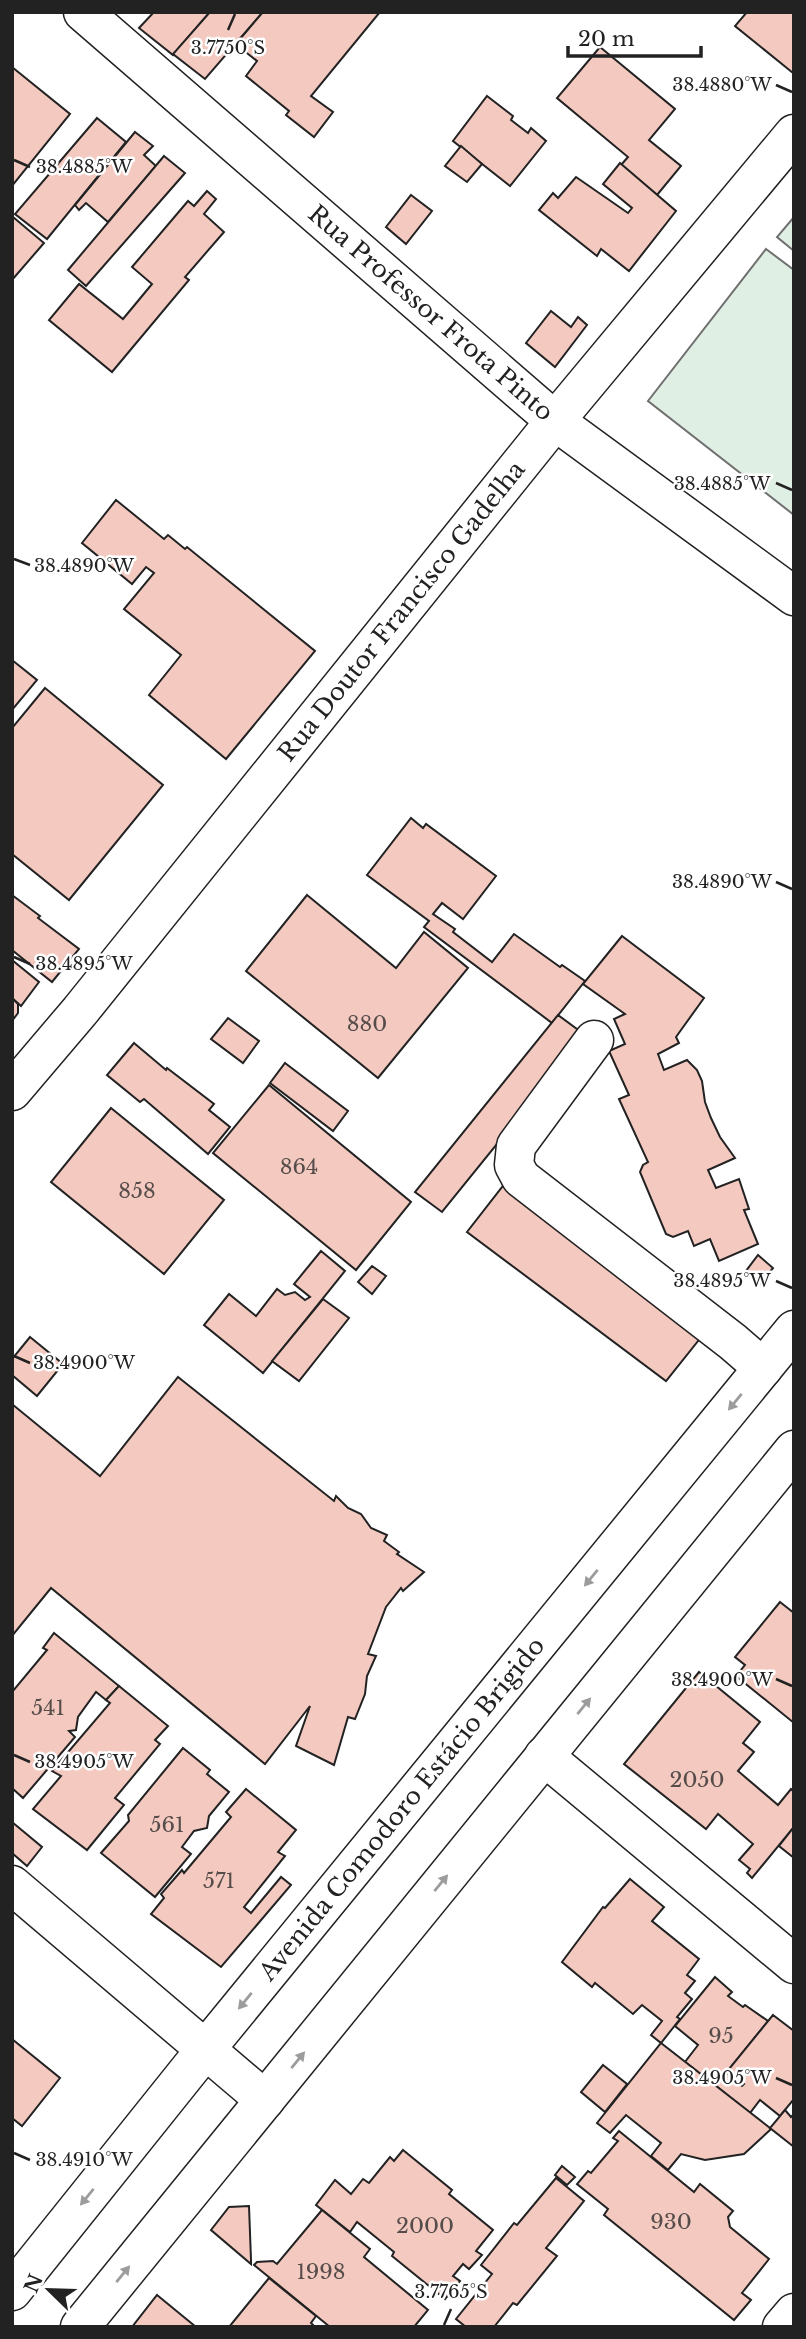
<svg xmlns="http://www.w3.org/2000/svg" width="806" height="2339" font-family="'Libre Baskerville',serif">
	<rect width="100%" height="100%" fill="#fff"/>
	<g fill="#e0efe3" stroke="#6f6f6f" stroke-width="2">
		<polygon points="794,217 794,251 777,237"/>
		<polygon points="766,249 794,270 794,515 648,401"/>
	</g>
	<g fill="#f3c9c0" stroke="#222" stroke-width="2">
		<polygon points="154,12 210,12 173,55 139,28"/>
		<polygon points="210,12 263,12 205,79 173,54"/>
		<polygon points="263,12 380,12 311,96 333,112 314,137 286,115 289,111 246,76 257,61 243,50 247,46 240,39"/>
		<polygon points="747,12 794,12 793,73 735,26"/>
		<polygon points="600,47 675,109 649,140 681,166 657,195 621,165 628,157 557,98"/>
		<polygon points="12,67 70,114 12,186"/>
		<polygon points="487,96 513,116 511,120 528,133 531,128 546,141 510,186 453,141"/>
		<polygon points="97,118 126,142 47,239 15,214"/>
		<polygon points="135,132 153,146 144,155 156,166 108,222 86,203 79,210 75,205"/>
		<polygon points="461,146 482,164 467,182 445,166"/>
		<polygon points="164,156 185,173 86,286 68,270"/>
		<polygon points="620,163 676,211 629,271 601,249 597,256 539,210 553,193 558,198 576,177 628,213 632,208 603,184"/>
		<polygon points="207,191 216,199 204,214 224,232 185,277 189,280 112,372 49,320 79,284 123,319 152,284 132,267 188,201 194,206"/>
		<polygon points="411,195 432,211 406,244 386,227"/>
		<polygon points="13,217 44,243 12,280 12,217"/>
		<polygon points="551,311 571,327 578,317 587,325 555,367 526,343"/>
		<polygon points="116,500 164,539 168,535 185,549 187,547 315,651 226,759 149,695 181,655 124,609 154,573 146,567 132,584 82,543"/>
		<polygon points="12,660 37,680 12,710"/>
		<polygon points="45,688 163,785 69,900 12,854 12,728"/>
		<polygon points="411,818 423,828 426,824 496,876 463,919 442,903 433,914 455,929 453,932 492,962 514,934 560,967 562,965 585,981 552,1023 424,927 429,921 367,875"/>
		<polygon points="12,895 40,916 38,918 79,949 52,982 12,950"/>
		<polygon points="307,895 396,968 424,932 468,968 378,1078 246,971"/>
		<polygon points="622,936 704,998 676,1037 679,1043 658,1054 664,1070 687,1060 697,1070 702,1081 705,1102 711,1118 720,1137 735,1158 708,1170 716,1188 739,1179 749,1209 744,1210 758,1244 719,1261 710,1239 694,1246 688,1231 673,1237 666,1234 640,1172 643,1165 648,1162 619,1099 629,1095 609,1051 625,1044 614,1019 625,1014 583,984"/>
		<polygon points="12,960 39,982 21,1006 12,998"/>
		<polygon points="12,998 18,1004 18,1013 12,1021"/>
		<polygon points="558,1015 585,1035 442,1212 415,1192"/>
		<polygon points="228,1018 259,1041 243,1063 211,1039"/>
		<polygon points="134,1043 166,1070 167,1068 214,1104 209,1110 230,1127 208,1154 144,1099 140,1102 107,1075"/>
		<polygon points="285,1063 348,1111 333,1131 270,1083"/>
		<polygon points="269,1085 411,1202 356,1270 213,1153"/>
		<polygon points="111,1108 224,1200 164,1274 51,1182"/>
		<polygon points="506,1182 706,1331 666,1381 467,1232"/>
		<polygon points="321,1251 345,1271 263,1373 204,1325 229,1294 256,1316 277,1289 285,1295 295,1292 305,1300 310,1297 294,1284"/>
		<polygon points="758,1255 773,1268 760,1284 746,1271"/>
		<polygon points="372,1266 386,1276 372,1294 358,1282"/>
		<polygon points="323,1299 349,1318 299,1381 272,1361"/>
		<polygon points="30,1337 63,1364 37,1396 12,1375 12,1359"/>
		<polygon points="178,1377 334,1501 336,1496 348,1508 361,1514 371,1528 387,1535 384,1541 399,1552 397,1554 424,1572 403,1591 401,1588 386,1607 368,1654 376,1656 367,1676 365,1694 355,1719 348,1717 334,1765 296,1746 310,1706 265,1764 51,1588 12,1636 12,1404 100,1476"/>
		<polygon points="780,1602 794,1613 794,1723 736,1676 745,1665 735,1657"/>
		<polygon points="54,1633 119,1686 106,1700 96,1692 78,1717 76,1730 69,1731 75,1737 23,1798 12,1788 12,1692 47,1650 43,1648"/>
		<polygon points="699,1672 760,1722 743,1743 754,1752 738,1771 778,1805 791,1789 794,1792 794,1827 752,1878 747,1873 750,1869 739,1860 753,1844 718,1814 706,1829 624,1764"/>
		<polygon points="119,1686 168,1726 155,1740 160,1744 115,1798 124,1805 87,1850 33,1809 61,1776 52,1771 110,1703 106,1700"/>
		<polygon points="183,1748 210,1770 207,1774 229,1792 209,1816 207,1828 194,1831 182,1847 191,1854 155,1897 101,1853 129,1821 128,1815"/>
		<polygon points="246,1789 296,1830 278,1852 285,1856 244,1907 251,1913 281,1877 291,1885 221,1967 151,1914 164,1898 161,1894 182,1870 184,1873 231,1817 226,1812"/>
		<polygon points="12,1822 42,1847 27,1866 12,1853"/>
		<polygon points="794,1827 794,1858 779,1846"/>
		<polygon points="630,1879 664,1907 652,1921 699,1959 687,1975 695,1981 685,1993 692,1999 677,2017 680,2019 661,2043 651,2035 662,2021 642,2005 633,2014 595,1983 592,1987 562,1962 603,1907 605,1908"/>
		<polygon points="715,1977 732,1992 728,1996 743,2007 745,2005 768,2021 716,2086 685,2062 698,2045 675,2026"/>
		<polygon points="773,2015 794,2031 794,2099 780,2116 760,2100 750,2113 716,2086 727,2073 742,2086 744,2084 729,2069"/>
		<polygon points="12,2039 60,2078 22,2126 12,2118"/>
		<polygon points="661,2043 770,2128 770,2130 744,2154 705,2160 681,2154 668,2170 651,2156 661,2143 626,2115 610,2133 597,2123"/>
		<polygon points="603,2065 627,2084 605,2112 581,2092"/>
		<polygon points="785,2110 791,2117 794,2114 794,2147 770,2128"/>
		<polygon points="619,2131 694,2192 700,2184 733,2211 728,2217 730,2227 769,2259 742,2293 751,2300 734,2320 604,2215 608,2209 577,2184 588,2171 591,2173 618,2141 613,2138"/>
		<polygon points="403,2150 452,2190 449,2194 493,2230 476,2251 482,2255 469,2269 463,2264 453,2276 460,2281 445,2299 392,2256 394,2252 357,2222 350,2232 316,2205 335,2180 351,2194 363,2179 369,2183 390,2157 394,2161"/>
		<polygon points="562,2166 575,2177 567,2185 555,2175"/>
		<polygon points="556,2178 584,2201 546,2248 557,2256 517,2305 513,2303 494,2327 466,2327 456,2319 492,2274 481,2265 514,2223 517,2225"/>
		<polygon points="249,2206 251,2260 251,2264 211,2230 229,2207"/>
		<polygon points="322,2210 370,2249 364,2257 428,2310 414,2327 330,2327 254,2265 257,2262 273,2261 277,2264"/>
		<polygon points="269,2278 316,2316 311,2323 315,2327 229,2327"/>
		<polygon points="157,2295 196,2327 132,2327"/>
	</g>
	<g fill="none" stroke-linecap="round" stroke-linejoin="round">
		<defs>
			<g id="street">
				<path id="s1" d="M83 12 555 421 794 596"/>
				<polyline points="594,1040 516,1146 514,1165 521,1178 733,1342 763,1368"/>
				<path id="s2" d="M12 1091 80 1011 555 421 794 134"/>
				<polyline points="544,1756 794,1964"/>
				<polyline points="12,1885 265,2100"/>
				<polyline points="782,2327 794,2313"/>
			</g>
			<g id="secondary">
				<path id="s3" d="M12 2291 205 2050 794 1330"/>
				<polyline points="80,2327 794,1450"/>
			</g>
		</defs>
		<use href="#street" stroke="#222" stroke-width="41"/>
		<use href="#secondary" stroke="#222" stroke-width="41"/>
		<use href="#street" stroke="#fff" stroke-width="38"/>
		<use href="#secondary" stroke="#fff" stroke-width="38"/>
	</g>
	<defs><path id="oneway-solid" d="M-6-.8H1V-3.2L6.5 0L1 3.2V.8H-6Z" transform="scale(1.75)"/></defs>
	<g fill="#9c9c9c">
		<use href="#oneway-solid" transform="translate(735 1402) rotate(129)"/>
		<use href="#oneway-solid" transform="translate(591 1578) rotate(129)"/>
		<use href="#oneway-solid" transform="translate(584 1706) rotate(-51)"/>
		<use href="#oneway-solid" transform="translate(441 1883) rotate(-51)"/>
		<use href="#oneway-solid" transform="translate(245 2001) rotate(129)"/>
		<use href="#oneway-solid" transform="translate(298 2060) rotate(-51)"/>
		<use href="#oneway-solid" transform="translate(87 2197) rotate(129)"/>
		<use href="#oneway-solid" transform="translate(123 2274) rotate(-51)"/>
	</g>
	<path fill="none" stroke="#222" stroke-width="2.5" d="M228 30 235 14M776 85 792 92M14 160 30 167M776 483 792 490M14 559 30 565M776 882 792 889M14 957 30 964M776 1281 792 1288M14 1356 30 1363M776 1679 792 1686M14 1755 30 1762M776 2078 792 2085M14 2153 30 2160M444 2325 451 2309"/>
	<g text-anchor="middle" stroke-width="5" stroke-linejoin="round" paint-order="stroke">
		<g font-size="21" fill="#564c4a">
			<text x="367" y="1031">880</text>
			<text x="299" y="1174">864</text>
			<text x="137" y="1198">858</text>
			<text x="48" y="1715">541</text>
			<text x="697" y="1787">2050</text>
			<text x="167" y="1832">561</text>
			<text x="219" y="1888">571</text>
			<text x="721" y="2043">95</text>
			<text x="671" y="2229">930</text>
			<text x="425" y="2233">2000</text>
			<text x="321" y="2279">1998</text>
		</g>
		<g font-size="24" fill="#222" stroke="#fff">
			<text dy="8" stroke="none"><textPath href="#s1" startOffset="460">Rua Professor Frota Pinto</textPath></text>
			<text dy="8" stroke="none"><textPath href="#s2" startOffset="618">Rua Doutor Francisco Gadelha</textPath></text>
			<text dy="8" stroke="none"><textPath href="#s3" startOffset="620">Avenida Comodoro Estácio Brigido</textPath></text>
		</g>
	</g>
	<g font-size="18" text-anchor="middle" fill="#222" stroke="#fff" stroke-width="5" stroke-linejoin="round" paint-order="stroke">
		<text x="228" y="54">3.7750°S</text>
		<text x="722" y="91">38.4880°W</text>
		<text x="84" y="173">38.4885°W</text>
		<text x="722" y="490">38.4885°W</text>
		<text x="84" y="572">38.4890°W</text>
		<text x="722" y="888">38.4890°W</text>
		<text x="84" y="970">38.4895°W</text>
		<text x="722" y="1287">38.4895°W</text>
		<text x="84" y="1369">38.4900°W</text>
		<text x="722" y="1686">38.4900°W</text>
		<text x="84" y="1768">38.4905°W</text>
		<text x="722" y="2084">38.4905°W</text>
		<text x="84" y="2166">38.4910°W</text>
		<text x="451" y="2298">3.7765°S</text>
	</g>
	<rect width="806" height="2339" fill="none" stroke="#222222" stroke-width="28"/>
	<g transform="translate(49 2290) rotate(293)" stroke="#ffffff" stroke-width="5" paint-order="stroke">
	<path d="M0-5L12 26L0 18L-12 26Z" fill="#222222"/>
	<text y="-10" font-size="19" font-weight="bold" text-anchor="middle" fill="#222222">N</text>
	</g>
	<path d="M568 46v10h133v-10" fill="none" stroke="#222222" stroke-width="3.5"/>
	<text x="578" y="46" font-size="21" fill="#222222" stroke="#ffffff" stroke-width="5" paint-order="stroke">20 m</text>
</svg>
